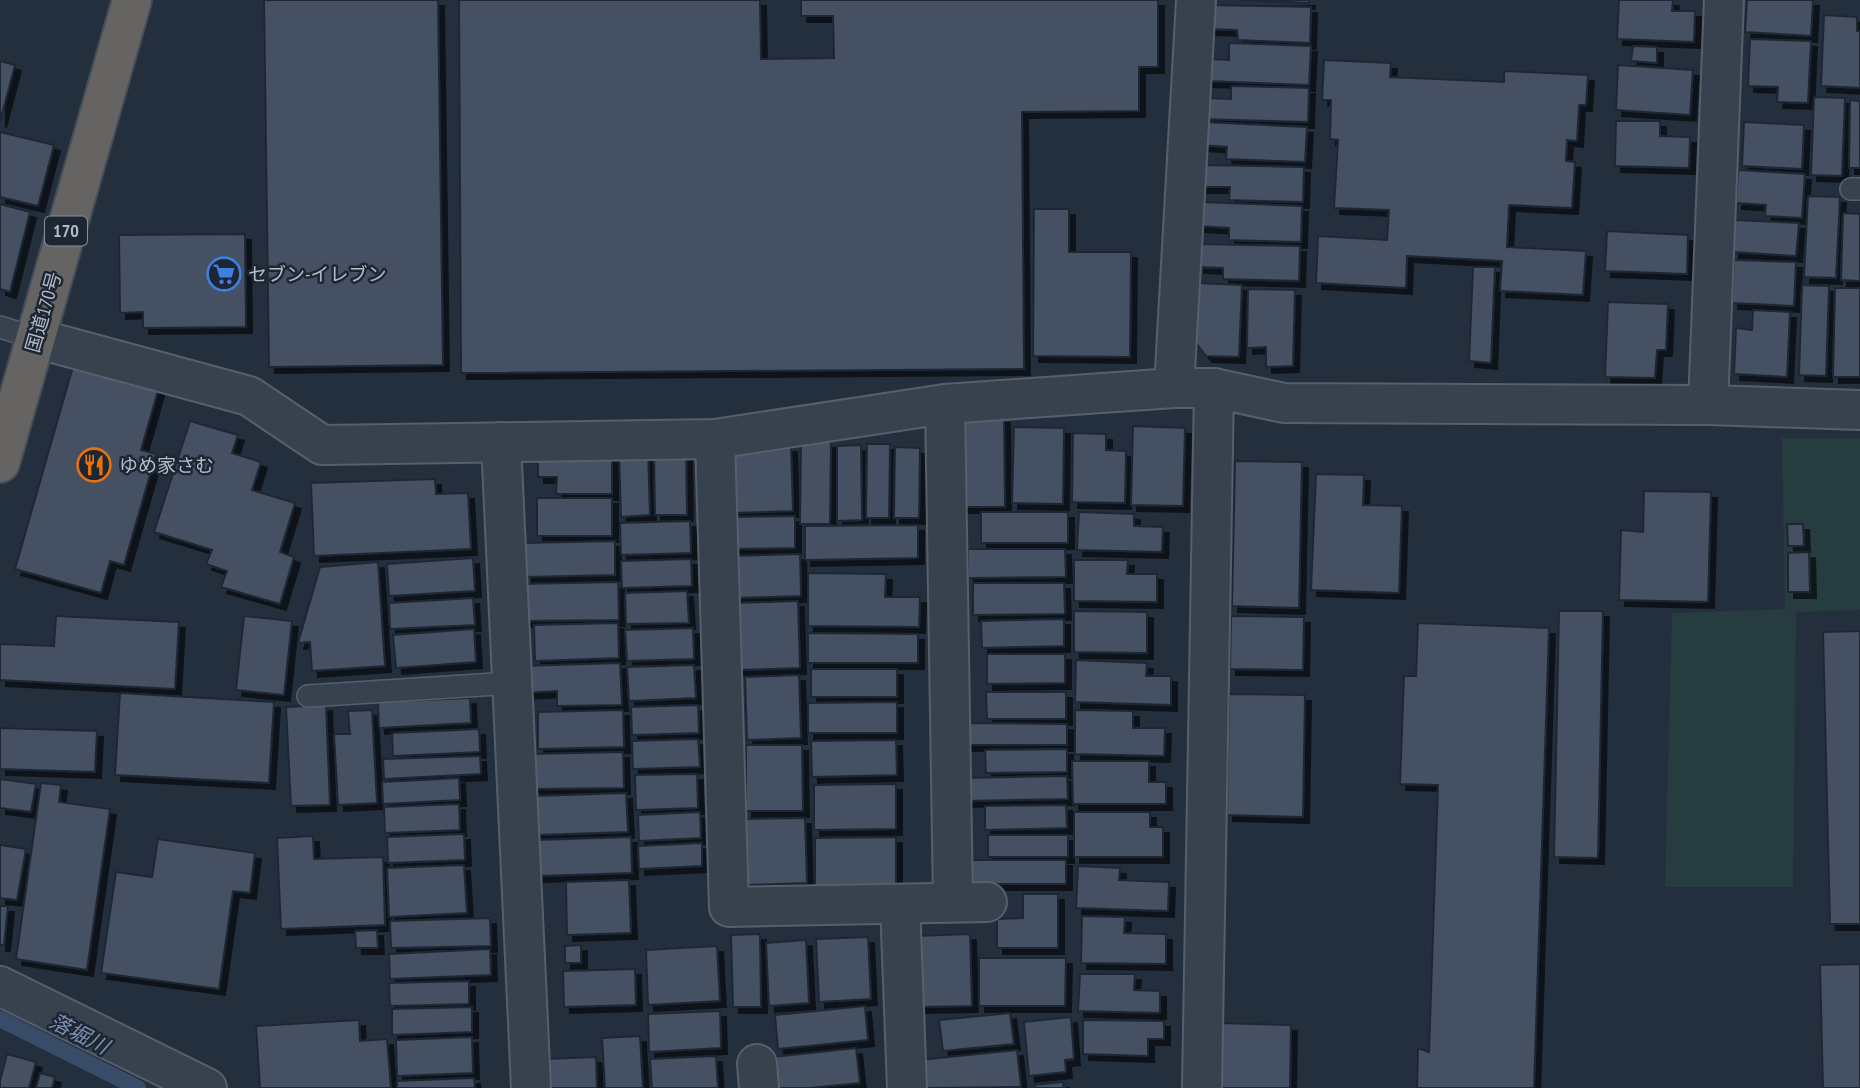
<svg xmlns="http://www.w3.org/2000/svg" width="1860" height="1088" font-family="'PT Sans Narrow','Noto Sans JP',sans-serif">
	<defs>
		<filter id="shadow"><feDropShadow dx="6" dy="6" stdDeviation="0" flood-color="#0009"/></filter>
	</defs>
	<rect width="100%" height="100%" fill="#242f3e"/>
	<polygon fill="#263c3f" points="1782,438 1860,438 1860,610 1796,612 1793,887 1665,887 1672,613 1785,609"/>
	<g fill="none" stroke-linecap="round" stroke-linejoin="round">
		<polyline stroke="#394c67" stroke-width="16" points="0,1019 138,1088"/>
	</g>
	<g fill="#455162" stroke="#1f2835" stroke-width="2" filter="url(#shadow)">
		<polygon points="264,0 438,0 443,365 269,367"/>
		<polygon points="459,0 760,0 761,59 834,58 833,16 801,16 801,0 1158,0 1158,67 1139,67 1139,111 1022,112 1024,369 461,373"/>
		<polygon points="1241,0 1309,0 1309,3"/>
		<polygon points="1619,0 1673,0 1672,11 1695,11 1694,42 1617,39"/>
		<polygon points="1747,0 1813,0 1811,36 1745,32"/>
		<polygon points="1208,5 1311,7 1310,43 1238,40 1237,30 1207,29"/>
		<polygon points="1824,15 1857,17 1857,31 1860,31 1860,88 1821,86"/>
		<polygon points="1750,39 1811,41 1808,103 1777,102 1778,87 1748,86"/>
		<polygon points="1229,43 1311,46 1309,85 1206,81 1207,59 1229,60"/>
		<polygon points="1633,46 1657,47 1657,63 1631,61"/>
		<polygon points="1324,60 1391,63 1390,77 1504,82 1504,71 1588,75 1586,105 1579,105 1577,141 1567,140 1566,161 1575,162 1572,208 1509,205 1507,247 1586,251 1583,295 1500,291 1502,261 1407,256 1406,288 1316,283 1318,236 1387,240 1389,210 1334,208 1338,140 1330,139 1331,100 1322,100"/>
		<polygon points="0,61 15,65 0,122"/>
		<polygon points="1618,65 1693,70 1690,115 1616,110"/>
		<polygon points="1231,86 1309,88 1308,122 1202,119 1202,98 1231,99"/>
		<polygon points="1814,97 1845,98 1842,176 1811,175"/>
		<polygon points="1850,100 1860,101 1860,168 1849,168"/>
		<polygon points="1616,121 1660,121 1660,136 1690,137 1689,168 1615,166"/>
		<polygon points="1203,122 1307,127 1305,162 1226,159 1227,147 1201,145"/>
		<polygon points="1744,122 1804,125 1802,169 1742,166"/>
		<polygon points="0,132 54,145 38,206 0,197"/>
		<polygon points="1202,165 1304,167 1303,202 1229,200 1230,187 1201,187"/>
		<polygon points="1738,170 1805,174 1802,218 1765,216 1766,205 1736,203"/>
		<polygon points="1808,196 1840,197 1836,278 1804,277"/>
		<polygon points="1200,202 1302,206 1301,242 1229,240 1229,228 1199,226"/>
		<polygon points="0,204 30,212 10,292 0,289"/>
		<polygon points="1034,209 1069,209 1069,252 1131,252 1130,357 1033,356"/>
		<polygon points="1843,213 1860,214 1860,281 1841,280"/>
		<polygon points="1735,220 1799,223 1796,256 1733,252"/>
		<polygon points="1607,231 1688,235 1687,274 1605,271"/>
		<polygon points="245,234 246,327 143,328 143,312 120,313 119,235"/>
		<polygon points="1198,244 1300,246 1299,281 1223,279 1223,268 1198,267"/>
		<polygon points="1734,260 1796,262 1794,306 1732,303"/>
		<polygon points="1473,267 1495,267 1491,363 1469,361"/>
		<polygon points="1197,283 1242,285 1239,357 1206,356 1194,340"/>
		<polygon points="1802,285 1829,286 1826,376 1799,375"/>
		<polygon points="1835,288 1860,288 1860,377 1833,377"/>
		<polygon points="1248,289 1295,290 1293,366 1266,367 1266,347 1247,348"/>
		<polygon points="1608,302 1668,304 1666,350 1657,350 1655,378 1605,377"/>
		<polygon points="1753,310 1790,312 1787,377 1734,374 1736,328 1752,330"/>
		<polygon points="74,363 159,387 141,450 156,454 124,565 110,561 101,593 15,569"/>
		<polygon points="956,417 1004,417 1005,507 957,507"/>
		<polygon points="190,421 238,435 232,453 261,462 252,490 295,503 280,552 294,557 280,604 221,587 227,571 206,564 212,550 154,532"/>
		<polygon points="1133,426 1185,428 1183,506 1131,505"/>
		<polygon points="1014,427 1064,428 1063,504 1012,503"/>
		<polygon points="1073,433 1106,434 1106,450 1126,451 1125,503 1072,502"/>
		<polygon points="801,442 831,442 830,524 800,524"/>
		<polygon points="867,444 890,444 889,518 866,518"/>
		<polygon points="612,445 612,494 556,494 557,477 538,477 538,446"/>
		<polygon points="861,445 862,520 837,521 837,446"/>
		<polygon points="791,446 793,511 729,513 727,447"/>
		<polygon points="895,447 920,448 919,518 894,518"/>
		<polygon points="686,449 687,515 655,515 654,451"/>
		<polygon points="619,451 648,451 650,515 621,517"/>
		<polygon points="1235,461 1302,462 1299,608 1232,606"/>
		<polygon points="1316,474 1364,475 1363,505 1402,506 1399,593 1311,590"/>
		<polygon points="435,479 436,494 468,493 471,549 314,556 311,483"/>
		<polygon points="1644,491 1711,492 1708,602 1619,600 1621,530 1643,532"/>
		<rect x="537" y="498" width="75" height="38"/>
		<rect x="981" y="512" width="87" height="31"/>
		<polygon points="1079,512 1134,514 1134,526 1163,527 1162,552 1077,550"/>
		<polygon points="795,516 795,548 732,549 732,517"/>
		<polygon points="690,521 691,553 621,555 620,523"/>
		<polygon points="1787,524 1803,524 1804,546 1788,546"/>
		<polygon points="918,525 918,558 805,560 805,526"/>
		<polygon points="615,541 615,575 526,577 525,543"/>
		<polygon points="968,549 1065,549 1066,577 968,578"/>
		<polygon points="1809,552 1810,592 1788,592 1788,553"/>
		<polygon points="800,554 801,596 735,598 734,556"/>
		<polygon points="473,558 475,591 389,596 387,564"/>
		<polygon points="691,559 692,586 622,588 621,561"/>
		<polygon points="1074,560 1128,560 1127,574 1157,574 1157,602 1074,601"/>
		<polygon points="378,562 385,666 312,671 310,642 298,643 320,567"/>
		<polygon points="808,573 886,574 885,597 920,597 919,627 808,626"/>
		<polygon points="618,582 619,620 520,621 519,584"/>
		<polygon points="973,583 1064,583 1065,614 973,615"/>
		<polygon points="687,591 689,623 626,624 625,593"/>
		<polygon points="473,598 475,625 390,629 389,603"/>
		<polygon points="798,601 800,668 738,670 736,603"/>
		<polygon points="1074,611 1147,612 1147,653 1074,652"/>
		<polygon points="1559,611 1603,611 1598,858 1554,857"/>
		<polygon points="56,616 179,622 175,689 0,680 0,644 54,646"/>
		<polygon points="244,616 292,621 284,695 236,690"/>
		<polygon points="1231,616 1304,617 1303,670 1230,669"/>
		<polygon points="1064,619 1064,646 982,648 981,621"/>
		<polygon points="618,623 619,658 535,661 534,625"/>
		<polygon points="1418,623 1549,628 1534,1088 1417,1088 1418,1048 1429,1052 1438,785 1400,784 1404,676 1416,676"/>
		<polygon points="693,628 694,659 627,661 625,630"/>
		<polygon points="474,629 476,662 396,668 393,635"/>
		<polygon points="1860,631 1860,924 1830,924 1823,632"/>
		<polygon points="808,633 918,634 918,663 808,663"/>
		<polygon points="987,654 1065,654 1065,683 987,684"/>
		<polygon points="1076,660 1147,663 1146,676 1171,676 1171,705 1075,702"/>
		<polygon points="620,663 622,705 557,706 557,691 523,693 522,666"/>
		<polygon points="694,665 696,698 629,701 627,667"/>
		<rect x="811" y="669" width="86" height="28"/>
		<polygon points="799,675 801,738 747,740 745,677"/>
		<polygon points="986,692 1066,692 1066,719 987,719"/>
		<polygon points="120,693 274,702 269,783 115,775"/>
		<polygon points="1229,694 1305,695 1303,817 1227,815"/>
		<polygon points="470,698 471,723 379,728 378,702"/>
		<polygon points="897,702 897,733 808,733 808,703"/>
		<polygon points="326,705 330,805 291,806 286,707"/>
		<polygon points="698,705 699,733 632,735 631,707"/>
		<polygon points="372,710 377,803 338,805 334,734 350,734 348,711"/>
		<polygon points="623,710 624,747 538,749 538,712"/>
		<polygon points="1075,710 1133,711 1133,728 1165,728 1164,756 1075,754"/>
		<polygon points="961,723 1067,724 1067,745 961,745"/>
		<polygon points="0,728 97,731 95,772 0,769"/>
		<polygon points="479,729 480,752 393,756 392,733"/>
		<polygon points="698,739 700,767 633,769 632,741"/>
		<polygon points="896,740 897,775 812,777 811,741"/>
		<polygon points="746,745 802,745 803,811 746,811"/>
		<polygon points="1067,749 1067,772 986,773 985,750"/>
		<polygon points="623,752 624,788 531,789 531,754"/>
		<polygon points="480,756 481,774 384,779 383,759"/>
		<polygon points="1072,761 1149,761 1149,782 1166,782 1166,804 1073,804"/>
		<polygon points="697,774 698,808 636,810 635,775"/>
		<polygon points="1067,776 1068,799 960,801 959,778"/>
		<polygon points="459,778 460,800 383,804 382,782"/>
		<polygon points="0,779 36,784 31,812 0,808"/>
		<polygon points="41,783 61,785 59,802 110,809 87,970 16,959"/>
		<polygon points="896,784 896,829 814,830 814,785"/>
		<polygon points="626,793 628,832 536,835 535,796"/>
		<polygon points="459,804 460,830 385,833 384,807"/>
		<polygon points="1066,805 1067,828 985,830 985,806"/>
		<polygon points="700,812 701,838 639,841 638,815"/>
		<polygon points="1074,812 1150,812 1150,827 1163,827 1163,857 1074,857"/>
		<polygon points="805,818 807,883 748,885 746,819"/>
		<polygon points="464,834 465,860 388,863 387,837"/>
		<rect x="988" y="835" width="80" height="22"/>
		<polygon points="313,836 314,859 383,857 385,925 281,929 277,838"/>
		<polygon points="631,837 632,873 538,876 537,840"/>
		<polygon points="896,837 896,885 815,886 815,838"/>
		<polygon points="158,839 255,853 250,893 233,891 219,989 101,973 116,872 152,877"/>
		<polygon points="702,843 702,866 639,869 638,846"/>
		<polygon points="0,845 26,849 17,900 0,898"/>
		<rect x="971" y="860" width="95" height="24"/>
		<polygon points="464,865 467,913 389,917 387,868"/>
		<polygon points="1078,866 1120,868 1119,880 1169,882 1168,911 1076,908"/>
		<polygon points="629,880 631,933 567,935 566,882"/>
		<polygon points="1023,894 1058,894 1058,948 997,948 997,919 1023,918"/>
		<polygon points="0,906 8,906 4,945 0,945"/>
		<polygon points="1082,916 1125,917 1124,933 1166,934 1166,964 1081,963"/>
		<polygon points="490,918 491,946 391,948 390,921"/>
		<polygon points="377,930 378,948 356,948 355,931"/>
		<polygon points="760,934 761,1007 733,1007 731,935"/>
		<polygon points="970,934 972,1006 917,1007 915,936"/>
		<polygon points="868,937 871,999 819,1002 816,939"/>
		<polygon points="806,940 809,1003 769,1006 766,943"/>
		<polygon points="581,945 581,963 565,963 565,946"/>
		<polygon points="717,946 720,1001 648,1005 646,950"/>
		<polygon points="490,949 491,975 390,979 389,954"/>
		<polygon points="979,958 1066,958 1065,1006 979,1006"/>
		<polygon points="1860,964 1860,1088 1823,1088 1820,965"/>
		<polygon points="635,969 636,1005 564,1007 563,971"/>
		<polygon points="1080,974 1135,974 1134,990 1160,991 1160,1013 1078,1011"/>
		<polygon points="469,981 469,1004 390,1006 389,983"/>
		<polygon points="865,1006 868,1040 778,1049 775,1015"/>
		<polygon points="472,1007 472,1032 392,1035 392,1009"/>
		<polygon points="720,1011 721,1048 649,1052 648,1014"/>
		<polygon points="1010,1013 1014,1044 943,1051 939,1020"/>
		<polygon points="1071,1017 1074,1059 1065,1060 1066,1072 1029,1076 1024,1022"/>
		<polygon points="359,1020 360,1041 387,1039 391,1088 260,1088 256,1026"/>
		<polygon points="1083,1020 1164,1021 1164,1039 1148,1039 1148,1056 1083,1054"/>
		<polygon points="1219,1023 1291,1025 1290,1088 1218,1088"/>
		<polygon points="640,1036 643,1088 605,1088 602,1038"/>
		<polygon points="472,1037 473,1073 397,1076 396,1040"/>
		<polygon points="856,1048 860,1083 810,1088 776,1088 773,1057"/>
		<polygon points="1017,1050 1021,1087 922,1088 919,1060"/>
		<polygon points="7,1054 36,1062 29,1088 0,1088 0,1081"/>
		<polygon points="716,1056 718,1088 652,1088 650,1059"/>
		<polygon points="596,1057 597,1088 545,1088 544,1059"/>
		<polygon points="40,1073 55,1077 52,1088 36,1088"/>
		<polygon points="474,1078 475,1088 397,1088 397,1081"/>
		<polygon points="1063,1082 1064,1088 1035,1088 1034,1085"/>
	</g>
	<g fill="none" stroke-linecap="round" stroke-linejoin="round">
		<defs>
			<g id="service">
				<polyline points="1851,189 1860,189"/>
				<polyline points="0,327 35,338"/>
				<polyline points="308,696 512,683"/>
			</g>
			<g id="minor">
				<polyline points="35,338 249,396 322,445 715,439 945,404 1174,388 1214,388 1284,403 1708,405 1860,410"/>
				<polyline points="1174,388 1196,0"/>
				<polyline points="945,404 953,902"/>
				<polyline points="1708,405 1724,0"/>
				<polyline points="715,439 729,907 987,902"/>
				<polyline points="501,442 531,1088"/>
				<polyline points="900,904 907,1088"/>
				<polyline points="757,1064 759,1088"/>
				<polyline points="1202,1088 1214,388"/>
			</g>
			<polyline id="tertiary" points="0,986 207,1088"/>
			<polyline id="trunk" points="0,463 132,0"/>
		</defs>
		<use href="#service" stroke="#565f6c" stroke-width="24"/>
		<use href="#minor" stroke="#565f6c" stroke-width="42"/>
		<use href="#tertiary" stroke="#565f6c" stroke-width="42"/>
		<use href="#trunk" stroke="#434c59" stroke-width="42"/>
		<use href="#service" stroke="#38414e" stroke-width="21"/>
		<use href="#minor" stroke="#38414e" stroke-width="38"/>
		<use href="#tertiary" stroke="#38414e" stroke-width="38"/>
		<use href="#trunk" stroke="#656462" stroke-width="38"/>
	</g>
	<defs>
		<symbol id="supermarket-ring" viewBox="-11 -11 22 22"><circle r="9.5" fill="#1d2633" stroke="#3f7fe0" stroke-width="1.5"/><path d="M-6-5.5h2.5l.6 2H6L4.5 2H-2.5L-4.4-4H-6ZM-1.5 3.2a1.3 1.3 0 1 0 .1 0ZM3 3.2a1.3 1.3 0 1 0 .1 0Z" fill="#3f7fe0"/></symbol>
		<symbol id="restaurant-ring" viewBox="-11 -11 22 22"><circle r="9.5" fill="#1d2633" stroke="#e8710a" stroke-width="1.5"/><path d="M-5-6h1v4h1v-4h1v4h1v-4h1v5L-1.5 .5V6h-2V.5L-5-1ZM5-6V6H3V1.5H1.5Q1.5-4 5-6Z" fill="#e8710a"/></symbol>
	</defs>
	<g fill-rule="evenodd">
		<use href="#supermarket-ring" x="205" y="255" width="38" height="38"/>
		<use href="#restaurant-ring" x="75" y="446" width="38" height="38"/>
	</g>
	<g text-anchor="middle" stroke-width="5" stroke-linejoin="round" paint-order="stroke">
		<rect fill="#1d2633" stroke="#878f9c" stroke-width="2" x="45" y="216.5" width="42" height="29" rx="5"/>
		<g font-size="18" font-weight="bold" fill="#b4bcc9">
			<text x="66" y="237">170</text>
		</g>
		<g font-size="19" fill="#b4bcc9" stroke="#1d2633" text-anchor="start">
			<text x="248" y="281">セブン-イレブン</text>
			<text x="119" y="472">ゆめ家さむ</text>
		</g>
		<g font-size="19" fill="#b4bcc9" stroke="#1d2633">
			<text transform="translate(43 312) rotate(-74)" y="7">国道170号</text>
		</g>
		<g font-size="21" font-style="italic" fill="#7c92b1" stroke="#1d2633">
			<text transform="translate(79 1034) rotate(27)" y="7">落堀川</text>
		</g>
	</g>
</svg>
